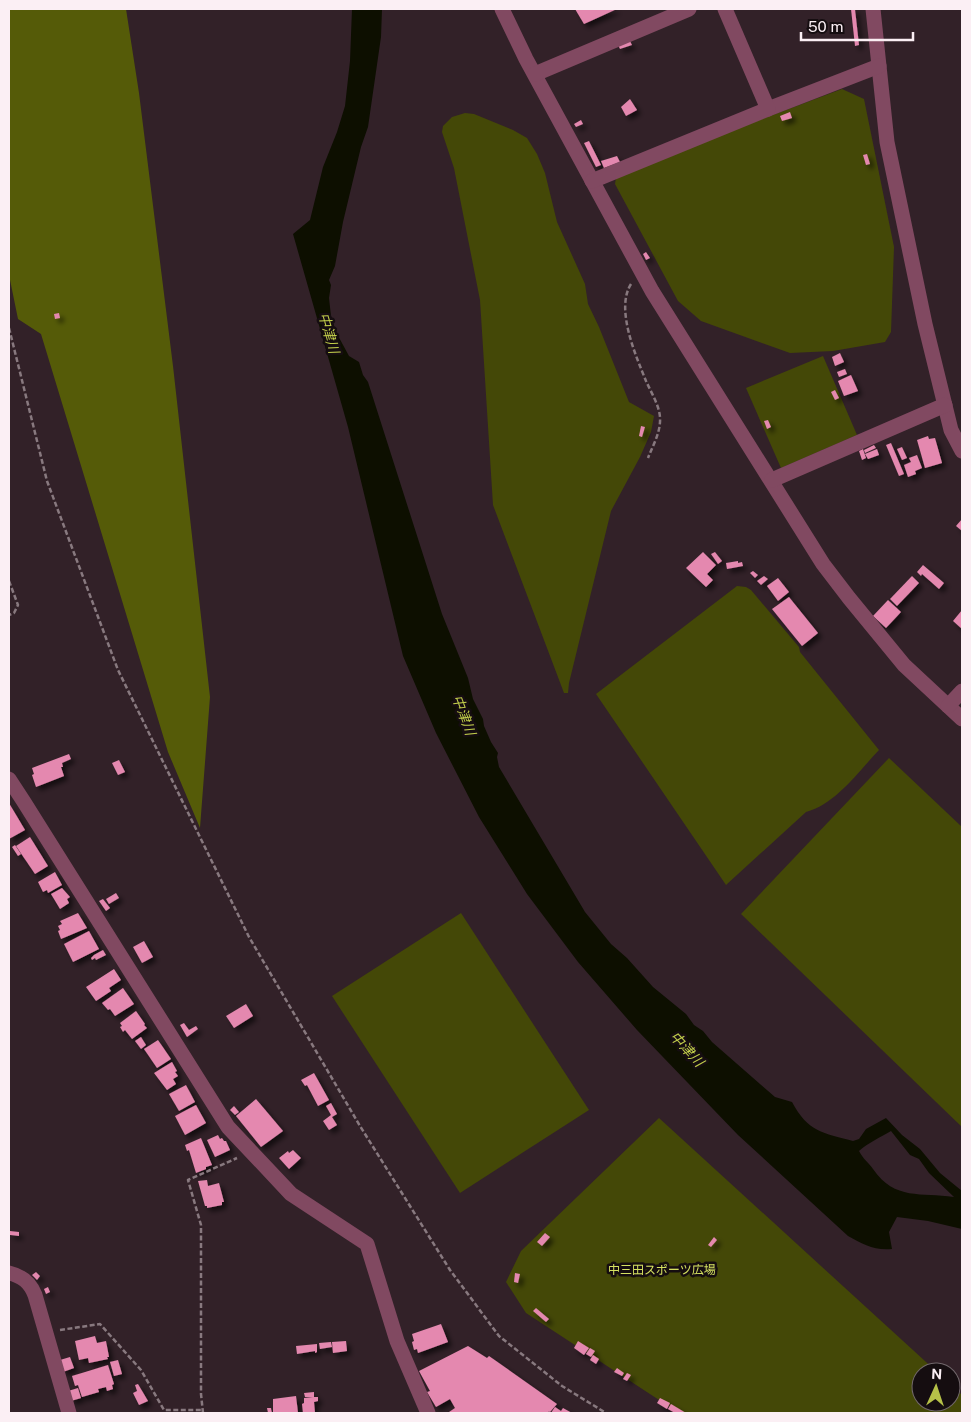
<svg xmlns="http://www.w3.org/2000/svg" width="971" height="1422" font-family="'Public Sans','Noto Sans JP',sans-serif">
	<defs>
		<filter id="shadow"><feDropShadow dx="4" dy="4" stdDeviation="2.5" flood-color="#0009"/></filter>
	</defs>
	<rect width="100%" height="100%" fill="#322128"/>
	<g fill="#444807">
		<polygon points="842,89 864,99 894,247 891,332 885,342 833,351 790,353 701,321 678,301 615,184 616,178 701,142"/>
		<polygon points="465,113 474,114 513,130 527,138 537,154 545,173 557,222 585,284 588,304 599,327 629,402 654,416 651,432 640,457 611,511 569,683 568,693 564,693 493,505 480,300 454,168 442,132 443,126 452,117"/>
		<polygon points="823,356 857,435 781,468 746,388"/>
		<path d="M737 586 746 587 751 590 799 647 800 652 879 750C858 772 836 804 806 812L726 885 596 694Z"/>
		<polygon points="889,758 962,827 962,1127 741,914"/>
		<polygon points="461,913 589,1110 460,1193 332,996"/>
		<polygon points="659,1118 937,1372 921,1372 921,1402 951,1402 951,1385 962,1395 962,1413 679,1413 526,1313 506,1282 521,1251"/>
	</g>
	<polygon fill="#555b08" points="9,9 126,9 139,93 173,366 210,697 200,828 168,752 41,334 18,319 9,275"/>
	<path fill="#0d0f00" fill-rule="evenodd" d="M352 9H382L381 37 368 127 361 147 343 222 335 266 329 280 331 285 329 298 331 316 336 332 349 356 359 362 363 375 368 382 442 614 468 678 473 699 483 719 484 726 491 742 498 753 497 757 499 767 585 912 611 944 627 958 653 987 686 1014 694 1025 703 1031 712 1042 775 1097 792 1102C808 1132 823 1133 853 1141L859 1139 866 1129 886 1118 902 1135 920 1149 940 1173 962 1191V1229L928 1221 897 1217 889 1232 892 1249C875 1251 862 1244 848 1236L738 1135 637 1030 578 962 527 894 479 817 436 733 403 656 348 427 293 234 310 220 323 167 337 132 345 106 350 61ZM891 1131 910 1155 919 1159 929 1173 954 1197C921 1192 895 1201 873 1169 869 1163 863 1159 859 1151 868 1143 881 1137 891 1131Z"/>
	<g fill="#e488af" filter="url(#shadow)">
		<polygon points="575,9 617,9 584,24"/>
		<polygon points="851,9 855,9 859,45 855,46"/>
		<polygon points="630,41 632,45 620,49 618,45"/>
		<polygon points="630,99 637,110 626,116 621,107"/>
		<polygon points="790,112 792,118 782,121 780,116"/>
		<polygon points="581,120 583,124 576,127 574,124"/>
		<polygon points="589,141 601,165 596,167 584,143"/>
		<polygon points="867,154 870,164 866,165 863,155"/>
		<polygon points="617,156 620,162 604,168 601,161"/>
		<polygon points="646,252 650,258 646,260 643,254"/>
		<polygon points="59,313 60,318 55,319 54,314"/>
		<polygon points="840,353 844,362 835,366 832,357"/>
		<polygon points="845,369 847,374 839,377 837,372"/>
		<polygon points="851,375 858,391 844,396 838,381"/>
		<polygon points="835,390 839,398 835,400 831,392"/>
		<polygon points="768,420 771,427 767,429 764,421"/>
		<polygon points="641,426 645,427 642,437 639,436"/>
		<polygon points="928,436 929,439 935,438 942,463 925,468 917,440"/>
		<polygon points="891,443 904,474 899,476 886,445"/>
		<polygon points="874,445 876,448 865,453 864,450"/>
		<polygon points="902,447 907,458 902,460 897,449"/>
		<polygon points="863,449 866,458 862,460 859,451"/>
		<polygon points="877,449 879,455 868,459 865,454"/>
		<polygon points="917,455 922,468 915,471 916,474 908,477 904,465 911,462 909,458"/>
		<polygon points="962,519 962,531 956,526"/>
		<polygon points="703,552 716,565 707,574 713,580 706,587 686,568"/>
		<polygon points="715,552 722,561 718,564 711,554"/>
		<polygon points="738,561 738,563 742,562 743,566 727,569 726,563"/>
		<polygon points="923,565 944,583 939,589 922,574 921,576 917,572"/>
		<polygon points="753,571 758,575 755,578 750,573"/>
		<polygon points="764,576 768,579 761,585 757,581"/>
		<polygon points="912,576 919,583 897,606 890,599"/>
		<polygon points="778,578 789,592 778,601 767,586"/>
		<polygon points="789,597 818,633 802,646 772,609"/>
		<polygon points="888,600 901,612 886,628 873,616"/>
		<polygon points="962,610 962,629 953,621"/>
		<polygon points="69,754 71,759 62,763 63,767 61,767 64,776 36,787 32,775 34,774 32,768"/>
		<polygon points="119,760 125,772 118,775 112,763"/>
		<polygon points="9,803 25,830 9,839"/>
		<polygon points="30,837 48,866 35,874 16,846"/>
		<polygon points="15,845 21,854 18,856 12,847"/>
		<polygon points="55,872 62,885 48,893 47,890 43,892 38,882"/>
		<polygon points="62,888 70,897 67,899 69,903 60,909 51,894"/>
		<polygon points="116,893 119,898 109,904 106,899"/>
		<polygon points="103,899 110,908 106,911 99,901"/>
		<polygon points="78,913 87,928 61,939 58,931 60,930 58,926 62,924 60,921"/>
		<polygon points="89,931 99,949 73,962 64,944"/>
		<polygon points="144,941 153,957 142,963 133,947"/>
		<polygon points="103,950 106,955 96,960 95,958 92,960 91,958 94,955"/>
		<polygon points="114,969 121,980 109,988 111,991 96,1001 86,987"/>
		<polygon points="123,988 134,1004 115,1016 110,1009 108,1010 102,1003"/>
		<polygon points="246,1004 253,1016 234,1028 226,1016"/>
		<polygon points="136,1011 145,1024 144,1025 147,1028 132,1039 125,1030 123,1032 120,1027 122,1026 120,1023"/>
		<polygon points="184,1023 189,1030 196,1026 198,1029 187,1037 180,1025"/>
		<polygon points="141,1037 146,1045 141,1049 135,1041"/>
		<polygon points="158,1040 171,1059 157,1068 144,1049"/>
		<polygon points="172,1062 177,1071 175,1072 178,1076 173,1079 176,1084 167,1090 154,1073"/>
		<polygon points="314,1073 329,1100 318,1106 307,1085 305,1086 301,1080"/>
		<polygon points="186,1085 195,1102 179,1111 169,1094"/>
		<polygon points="256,1099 283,1131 261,1147 236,1116"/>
		<polygon points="331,1103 337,1114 332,1117 337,1125 329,1130 323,1121 331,1115 326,1106"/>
		<polygon points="196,1105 206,1123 185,1135 175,1116"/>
		<polygon points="234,1106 239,1112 235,1115 230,1110"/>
		<polygon points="218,1135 220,1139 222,1138 224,1141 226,1141 230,1150 215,1157 207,1140"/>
		<polygon points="201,1138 212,1165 206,1167 206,1169 196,1173 189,1150 187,1151 185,1145"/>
		<polygon points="293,1150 301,1158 289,1169 279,1158 288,1151 289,1153"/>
		<polygon points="207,1180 208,1186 219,1183 224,1202 222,1202 222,1205 207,1208 207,1206 205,1206 198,1181"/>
		<polygon points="10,1231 19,1232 19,1236 10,1235"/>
		<polygon points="545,1233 550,1237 542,1246 537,1242"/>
		<polygon points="714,1237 717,1240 711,1247 708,1245"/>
		<polygon points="36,1272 40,1276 37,1280 32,1275"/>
		<polygon points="515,1273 520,1274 518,1283 514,1282"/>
		<polygon points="48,1287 50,1292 46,1294 44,1289"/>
		<polygon points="536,1308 549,1319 546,1322 533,1311"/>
		<polygon points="441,1324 448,1342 418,1353 417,1349 414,1350 412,1342 414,1341 412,1334"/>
		<polygon points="95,1336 97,1343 106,1341 109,1357 107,1357 108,1359 89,1363 88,1358 79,1360 75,1341"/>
		<polygon points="346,1341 347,1351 333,1353 332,1342"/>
		<polygon points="578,1341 589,1348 584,1355 574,1348"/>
		<polygon points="331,1342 332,1347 320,1349 319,1343"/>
		<polygon points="317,1344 317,1352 315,1353 315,1351 297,1354 296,1346"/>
		<polygon points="468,1346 487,1358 489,1356 557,1404 550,1412 548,1411 550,1413 450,1413 449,1412 455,1408 450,1399 436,1407 427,1392 430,1391 419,1371"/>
		<polygon points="590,1348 595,1351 591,1357 586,1354"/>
		<polygon points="593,1355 599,1359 596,1364 590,1360"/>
		<polygon points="70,1357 74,1368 63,1372 60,1360"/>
		<polygon points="118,1360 122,1374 114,1376 110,1362"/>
		<polygon points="108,1365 114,1384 112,1385 113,1389 107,1391 106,1387 98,1389 99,1392 82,1397 78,1385 75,1386 72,1376"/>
		<polygon points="617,1368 624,1373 622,1376 614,1372"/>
		<polygon points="627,1373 631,1375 627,1381 623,1379"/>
		<polygon points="138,1384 148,1401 139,1405 133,1393 137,1391 135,1385"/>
		<polygon points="78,1388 81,1398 71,1401 68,1391"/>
		<polygon points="314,1392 314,1397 318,1397 318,1401 314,1402 315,1413 303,1413 302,1404 304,1403 304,1398 313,1397 305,1397 304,1393"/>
		<polygon points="296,1396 298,1413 273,1413 273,1399"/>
		<polygon points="660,1398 670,1403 667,1409 657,1403"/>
		<polygon points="671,1404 686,1413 675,1413 668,1409"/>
		<polygon points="555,1407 561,1411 563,1408 572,1413 551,1413"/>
		<polygon points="267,1408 271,1408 272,1413 268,1413"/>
	</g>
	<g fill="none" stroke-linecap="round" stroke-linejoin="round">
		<g stroke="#88797f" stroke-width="2.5" stroke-dasharray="5 2.5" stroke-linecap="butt">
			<path d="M631 284C615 309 636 356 646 381 651 392 659 405 660 417 661 432 653 445 648 458"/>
			<polyline points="9,328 47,481 118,670 249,937 360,1126 450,1270 499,1336 562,1386 606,1413"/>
			<polyline points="9,581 18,605 14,613 9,615"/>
			<polyline points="60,1330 100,1324 141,1370 164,1410 202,1410"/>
			<polyline points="203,1413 201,1394 201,1225 188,1180 237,1158"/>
		</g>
		<g stroke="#814961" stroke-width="15">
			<polyline points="502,9 526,59 652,291 823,564 849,598 904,665 962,719"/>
			<polyline points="873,9 887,142 925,324 951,430 962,451"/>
			<polyline points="535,74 689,9"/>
			<polyline points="768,109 879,66"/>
			<polyline points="592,181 768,109 725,9"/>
			<polyline points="772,480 945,405"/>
			<polyline points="948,706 962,691"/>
			<polyline points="9,779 24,802 228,1127 291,1194 367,1244 397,1341 428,1413"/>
			<path d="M9 1273C22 1276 30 1282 35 1295L69 1413"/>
		</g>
	</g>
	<g text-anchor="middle" stroke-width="5" stroke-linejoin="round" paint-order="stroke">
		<g font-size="12" fill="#d5e161" stroke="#150d10">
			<text x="662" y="1274">中三田スポーツ広場</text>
		</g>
		<g font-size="14" font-style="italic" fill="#c0cc4a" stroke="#150d10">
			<text transform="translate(329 333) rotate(74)" y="5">中津川</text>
			<text transform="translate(464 715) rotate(70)" y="5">中津川</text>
			<text transform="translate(687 1049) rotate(47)" y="5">中津川</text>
		</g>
	</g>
	<rect width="971" height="1422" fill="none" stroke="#fbeff4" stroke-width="20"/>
	<g transform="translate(936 1387) rotate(3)"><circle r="24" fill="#150d10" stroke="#71676b"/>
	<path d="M0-4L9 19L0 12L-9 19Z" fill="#b6c148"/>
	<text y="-8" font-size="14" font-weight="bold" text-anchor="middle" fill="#fbeff4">N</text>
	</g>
	<path d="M801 32v8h112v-8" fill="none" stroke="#fbeff4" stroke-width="2.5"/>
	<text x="808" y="32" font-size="15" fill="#fbeff4" stroke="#150d10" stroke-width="4" paint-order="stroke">50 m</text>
</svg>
